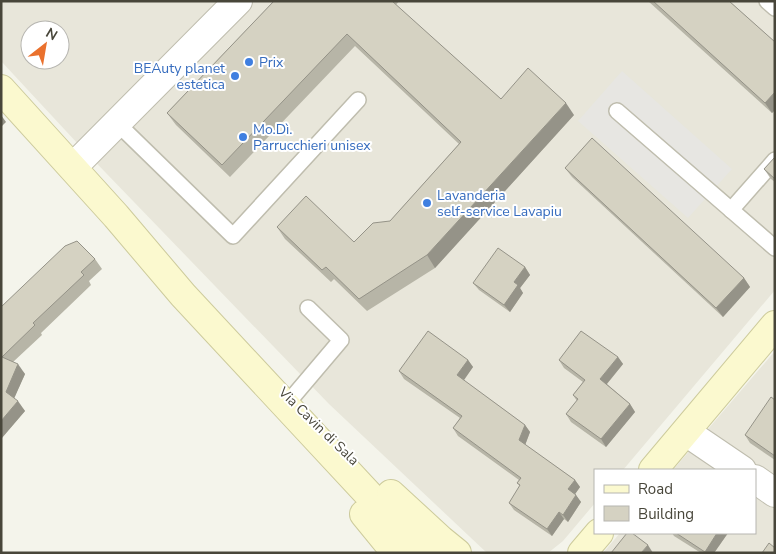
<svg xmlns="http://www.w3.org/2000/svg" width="776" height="554" font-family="'Nunito Sans',sans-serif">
	<rect width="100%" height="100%" fill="#f4f4eb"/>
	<g fill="#e8e6da" fill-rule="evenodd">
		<path d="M1 1H775V290L623 470H595V503L563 541 548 553H487L329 404 78 144 1 61ZM30 30H60V60H30Z"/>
		<polygon points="775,351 775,553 603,553 620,533 755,533 755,470 673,470"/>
	</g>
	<polygon fill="#e7e6e2" points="622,71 732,169 688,218 578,121"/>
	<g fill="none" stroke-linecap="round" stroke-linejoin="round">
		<defs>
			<g id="lane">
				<polyline points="767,1 775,8"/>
				<polyline points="617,111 775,248"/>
				<polyline points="117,123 233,236 358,100"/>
				<polyline points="731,210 775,160"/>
				<polyline points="291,399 341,340 308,308"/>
			</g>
			<g id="street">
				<polyline points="73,167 238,1"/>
				<polyline points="686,432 742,470"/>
				<polyline points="755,479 775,493"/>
			</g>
			<g id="secondary">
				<polyline points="1,89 116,216 183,295 423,553"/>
				<polyline points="653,470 775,325"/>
				<polyline points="391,494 441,540 457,553"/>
				<polyline points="364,514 391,547 393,553"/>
				<polyline points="582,553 599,533"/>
			</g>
		</defs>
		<use href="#lane" stroke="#bfbdae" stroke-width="18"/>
		<use href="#street" stroke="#bfbdae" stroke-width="30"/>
		<use href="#secondary" stroke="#cdcb9c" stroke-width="30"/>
		<use href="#lane" stroke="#fff" stroke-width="15"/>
		<use href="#street" stroke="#fff" stroke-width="28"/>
		<use href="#secondary" stroke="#fbf9cf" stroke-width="28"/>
	</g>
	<g fill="#b7b5a7">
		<polygon points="274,1 399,1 396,5 501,99 574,115 435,268 367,311 334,279 331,282 285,239 277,227 354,242 390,221 459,144 355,46 230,177 176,125 167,113"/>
		<polygon points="648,1 729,1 775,42 775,110 772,113"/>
		<polygon points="775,157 775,182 771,179 764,169"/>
		<polygon points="565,168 744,278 750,287 723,317 572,177"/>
		<polygon points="95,259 102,269 89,281 91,285 41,333 42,335 13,362 25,374 14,398 25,411 1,439 1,307"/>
		<polygon points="525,267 530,275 520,288 523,293 510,312 479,290 473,283"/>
		<polygon points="618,357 623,364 607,384 630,404 635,412 606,447 571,422 566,414 577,401 573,395 583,382 564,368 559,360"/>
		<polygon points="468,360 473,367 463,380 525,425 530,432 525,445 575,480 580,487 575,494 581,502 568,522 564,519 552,536 514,510 509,503 520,486 517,483 519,480 458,436 453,428 460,418 404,379 399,371"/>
		<polygon points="775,400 775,460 750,443 745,435"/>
		<polygon points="672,533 728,533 714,553 701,553 674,536"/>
	</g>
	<g fill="#959388">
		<polygon points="775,92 775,110 772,113 765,103"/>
		<polygon points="566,103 574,115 435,268 427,255"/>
		<polygon points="1,115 6,122 1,127"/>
		<polygon points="525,267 530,275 520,288 523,293 510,312 504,305 514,282"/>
		<polygon points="744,278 750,287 723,317 716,308"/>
		<polygon points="618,357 623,364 605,386 600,379"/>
		<polygon points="468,360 473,367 462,383 457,375"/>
		<polygon points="18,364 25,374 13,401 6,392"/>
		<polygon points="18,401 25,411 1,439 1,421"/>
		<polygon points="630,404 635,412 606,447 601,439"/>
		<polygon points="525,425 530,432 524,448 519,440"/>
		<polygon points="575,480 580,487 573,497 568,489"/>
		<polygon points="576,495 581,502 568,522 563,515"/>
		<polygon points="559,512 564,519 552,536 547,529"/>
		<polygon points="717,533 728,533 714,553 706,553 705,552"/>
		<polygon points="648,545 653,553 641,553"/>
	</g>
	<g fill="#d5d2c2" stroke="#959388">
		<polygon points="274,1 392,1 501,99 528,68 566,103 427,255 359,299 326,267 322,270 277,227 306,196 354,242 373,223 390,221 461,142 347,34 222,165 167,113"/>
		<polygon points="653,1 729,1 775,42 775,92 765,103"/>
		<polygon points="592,138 744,278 716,308 565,168"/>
		<polygon points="775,157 775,179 764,169"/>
		<polygon points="77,241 95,259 81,272 84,275 33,323 35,325 2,357 18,364 6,392 18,401 1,421 1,307 65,246"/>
		<polygon points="498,248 525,267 514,282 518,285 504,305 473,283"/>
		<polygon points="428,331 468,360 457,375 525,425 519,440 575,480 568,489 576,495 563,515 559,512 547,529 509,503 520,485 517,483 521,478 453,428 462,416 399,371"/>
		<polygon points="581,331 618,357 600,379 630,404 601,439 566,414 578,399 573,395 585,380 559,360"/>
		<polygon points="771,397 775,400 775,456 745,435"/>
		<polygon points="627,533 632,533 648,545 641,553 611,553"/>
		<polygon points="676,533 717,533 705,552"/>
		<polygon points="769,543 775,548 775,553 762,553"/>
	</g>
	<g fill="#3f7fe0" stroke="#fff" stroke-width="2">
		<circle cx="249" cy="62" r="5"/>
		<circle cx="235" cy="76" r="5"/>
		<circle cx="243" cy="137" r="5"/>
		<circle cx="427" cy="203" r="5"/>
	</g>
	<g text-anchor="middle" stroke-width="4" stroke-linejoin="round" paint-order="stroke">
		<g font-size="14" fill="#366cbe" stroke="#fff" text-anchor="start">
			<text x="259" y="67">Prix</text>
			<text x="225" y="73" text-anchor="end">BEAuty planet<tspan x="225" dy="16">estetica</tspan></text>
			<text x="253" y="134">Mo.Dì.<tspan x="253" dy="16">Parrucchieri unisex</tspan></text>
			<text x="437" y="200">Lavanderia<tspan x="437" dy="16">self-service Lavapiu</tspan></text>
		</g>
		<g font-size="14" fill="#48463a" stroke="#fff">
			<text transform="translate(319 426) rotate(44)" y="5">Via Cavin di Sala</text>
		</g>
	</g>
	<rect width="776" height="554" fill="none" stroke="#48463a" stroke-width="5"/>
	<rect x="594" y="469" width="162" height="65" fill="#ffffff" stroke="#b6b5b0"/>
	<rect x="604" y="485" width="25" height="8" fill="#fbf9cf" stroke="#b6b5b0"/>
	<text x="638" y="494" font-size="15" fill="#48463a">Road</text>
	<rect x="604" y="506" width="25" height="15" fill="#d5d2c2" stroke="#b6b5b0"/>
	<text x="638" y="519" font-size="15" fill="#48463a">Building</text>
	<g transform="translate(45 45) rotate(31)"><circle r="24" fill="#ffffff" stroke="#b6b5b0"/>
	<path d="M0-4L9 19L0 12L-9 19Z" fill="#ea712d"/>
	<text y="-8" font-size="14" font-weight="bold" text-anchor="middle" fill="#48463a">N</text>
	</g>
</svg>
